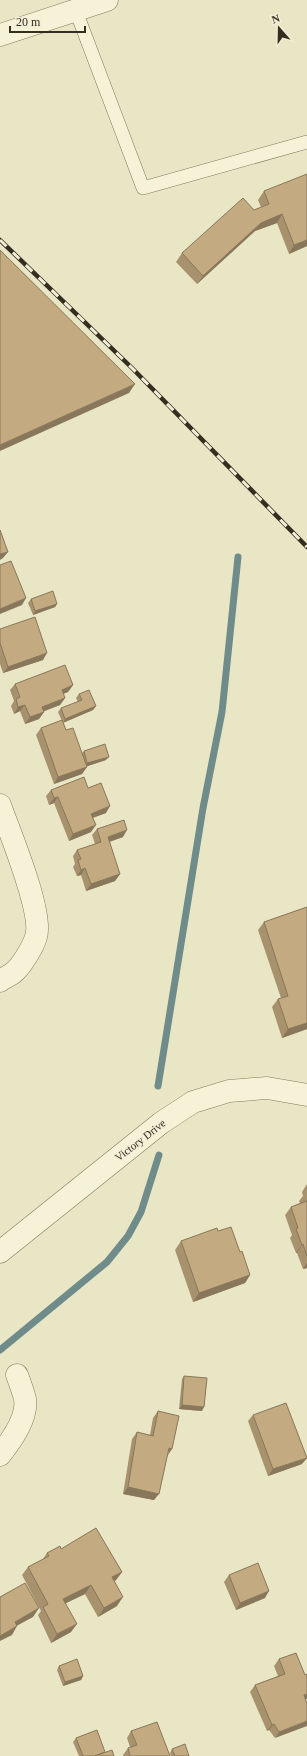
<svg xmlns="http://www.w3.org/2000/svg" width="307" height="1756" font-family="'Times New Roman',serif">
	<rect width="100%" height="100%" fill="#e9e6c6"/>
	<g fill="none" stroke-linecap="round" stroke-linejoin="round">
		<g stroke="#6f8b8a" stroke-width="7">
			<polyline points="158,1086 203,808 222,712 238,557"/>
			<polyline points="0,1350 107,1262 128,1236 141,1212 159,1155"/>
		</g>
		<defs>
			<polyline id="service" points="76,11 143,188 307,142"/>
			<g id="minor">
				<path d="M0 805C9 831 44 913 36 937 33 947 21 967 13 973 9 976 4 978 0 981"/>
				<polyline points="0,1252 161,1123 193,1102 229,1091 267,1088 307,1095"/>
				<path d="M0 1455C11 1441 28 1418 25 1399 23 1391 20 1383 17 1375"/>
			</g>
			<polyline id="tertiary" points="0,35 107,0"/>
		</defs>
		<use href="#service" stroke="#83795e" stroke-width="14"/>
		<use href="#minor" stroke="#83795e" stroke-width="23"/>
		<use href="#tertiary" stroke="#83795e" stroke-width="23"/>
		<use href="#service" stroke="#f5f2d8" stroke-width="13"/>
		<use href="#minor" stroke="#f5f2d8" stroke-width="22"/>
		<use href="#tertiary" stroke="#f5f2d8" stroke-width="22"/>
		<defs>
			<polyline id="rail" points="0,240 132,368 307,547"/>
		</defs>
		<use href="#rail" stroke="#342e20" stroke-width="4.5"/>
		<use href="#rail" stroke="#f1efd5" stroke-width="3" stroke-dasharray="9" stroke-linecap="butt"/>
	</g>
	<g fill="#a8926e">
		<polygon points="264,191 307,246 289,254 277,223 255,231 197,284 176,262 182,253 254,210 261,207 258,200"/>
		<polygon points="31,599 57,604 55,607 33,615 28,603"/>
		<polygon points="0,629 43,660 3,673 0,664"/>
		<polygon points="15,684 73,685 68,692 63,694 65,698 60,705 43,711 44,712 39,719 25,724 20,711 14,714 11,706 14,701 10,690"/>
		<polygon points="79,694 96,706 93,710 63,722 66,730 82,753 84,751 106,760 87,766 82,774 54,784 36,735 41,728 62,721 58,712 61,708 78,702 76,698"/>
		<polygon points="88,788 106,813 93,818 91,832 69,841 54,803 49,805 46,796 51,790"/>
		<polygon points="97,829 123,837 109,842 120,874 115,881 86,891 81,875 77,876 73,867 75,864 73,856 77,850 95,844 92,835"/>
		<polygon points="307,907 307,1029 282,1038 272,1007 278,999 281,998 258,930 264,922"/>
		<polygon points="307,1184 307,1268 303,1269 297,1253 296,1253 290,1238 292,1235 285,1215 291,1207 300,1203 299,1201 303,1196 302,1192"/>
		<polygon points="218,1231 240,1252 250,1275 245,1283 193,1302 175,1250 181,1241"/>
		<polygon points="184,1376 202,1411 179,1409 182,1379"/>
		<polygon points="158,1411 167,1455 154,1500 123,1494 132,1439 137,1432 150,1435 153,1418"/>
		<polygon points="253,1415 302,1464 268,1476 248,1421"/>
		<polygon points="61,1549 122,1572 116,1580 114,1581 117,1606 98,1617 85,1594 66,1603 71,1632 51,1643 38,1615 41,1611 22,1575 28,1567 43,1559 47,1553"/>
		<polygon points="229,1575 265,1598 236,1610 224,1582"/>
		<polygon points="279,1659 305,1675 307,1674 307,1699 305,1699 275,1738 269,1730 267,1731 250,1692 255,1685 278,1676 274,1666"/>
		<polygon points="59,1666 83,1676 81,1680 63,1686 57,1670"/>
		<polygon points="131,1731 170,1756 123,1756 123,1755 128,1748 130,1747 127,1738"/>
		<polygon points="76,1738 105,1752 114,1756 79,1756 73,1742"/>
		<polygon points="172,1749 189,1756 171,1756 170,1753"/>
	</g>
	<g fill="#88775a">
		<polygon points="282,214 277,223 255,231 197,284 203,276 261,223"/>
		<polygon points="307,240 307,246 289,254 294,245"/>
		<polygon points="135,384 129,393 0,451 0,445"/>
		<polygon points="8,552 3,558 0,560 0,554"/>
		<polygon points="26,598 22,605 0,614 0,609"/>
		<polygon points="57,604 55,607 33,615 35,611"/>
		<polygon points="47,653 43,660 3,673 8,667"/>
		<polygon points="73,685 68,692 57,696 62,690"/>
		<polygon points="65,698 60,705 37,714 42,707"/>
		<polygon points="25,705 20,711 14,714 18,707"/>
		<polygon points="96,706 93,710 63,723 65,719"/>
		<polygon points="44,712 39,719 25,724 30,717"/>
		<polygon points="109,757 106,760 85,767 87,763"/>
		<polygon points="87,767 82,774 54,784 58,777"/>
		<polygon points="58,797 54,803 49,805 54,798"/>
		<polygon points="110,806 106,813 86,820 91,814"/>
		<polygon points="96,825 91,832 69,841 73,834"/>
		<polygon points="127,830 123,837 103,844 108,837"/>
		<polygon points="85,868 81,875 77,876 81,870"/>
		<polygon points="120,874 115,881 86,891 91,884"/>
		<polygon points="307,1023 307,1029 282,1038 288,1029"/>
		<polygon points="303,1244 297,1253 296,1253 302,1245"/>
		<polygon points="307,1263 307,1268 303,1269"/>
		<polygon points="250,1275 245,1283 193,1302 199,1293"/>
		<polygon points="182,1405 204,1407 202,1411 179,1409"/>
		<polygon points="169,1448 172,1449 168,1455"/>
		<polygon points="307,1458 302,1464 268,1476 273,1469"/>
		<polygon points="128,1487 159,1494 154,1500 123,1494"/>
		<polygon points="122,1572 116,1580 106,1586 112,1577"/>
		<polygon points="91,1585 85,1594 58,1607 63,1599"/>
		<polygon points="269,1591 265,1598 236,1610 240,1603"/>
		<polygon points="123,1597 117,1606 98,1617 104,1608"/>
		<polygon points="39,1608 33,1617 9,1630 15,1622"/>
		<polygon points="77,1624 71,1632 51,1643 57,1634"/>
		<polygon points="17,1626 12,1635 0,1641 0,1636"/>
		<polygon points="83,1676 81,1680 63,1686 65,1682"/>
		<polygon points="307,1694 307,1699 299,1702 304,1695"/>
		<polygon points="307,1721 307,1726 275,1738 279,1732"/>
		<polygon points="274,1724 269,1730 267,1731 272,1725"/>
	</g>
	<g fill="#c3aa80" stroke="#88775a">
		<polygon points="307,174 307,240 294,245 282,214 261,223 203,276 182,253 243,198 254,210 269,204 264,191"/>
		<polygon points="0,250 135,384 0,445"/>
		<polygon points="0,530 8,552 0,554"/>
		<polygon points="11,561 26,598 0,609 0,565"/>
		<polygon points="53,591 57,604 35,611 31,599"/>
		<polygon points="35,617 47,653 8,667 0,643 0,629"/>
		<polygon points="65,665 73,685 62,690 65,698 42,707 44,712 30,717 25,705 18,707 16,699 20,697 15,684"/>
		<polygon points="89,690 96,706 65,719 61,708 82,700 79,694"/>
		<polygon points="62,720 66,730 73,728 87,767 58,777 41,728"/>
		<polygon points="105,744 109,757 87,763 84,751"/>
		<polygon points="84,777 88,788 101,783 110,806 91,814 96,825 73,834 58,797 54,798 51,790"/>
		<polygon points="124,820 127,830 108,837 120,874 91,884 85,868 81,870 78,860 81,859 77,850 101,842 97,829"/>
		<polygon points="307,907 307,1023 288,1029 278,999 288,996 264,922"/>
		<polygon points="307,1201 307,1256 303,1244 302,1245 296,1229 298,1228 291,1207"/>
		<polygon points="231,1227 240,1252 242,1251 250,1275 199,1293 181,1241 217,1228 218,1231"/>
		<polygon points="184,1376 207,1378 204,1407 182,1405"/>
		<polygon points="286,1403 307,1458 273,1469 253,1415"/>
		<polygon points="158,1411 179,1416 172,1449 169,1448 159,1494 128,1487 137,1432 153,1436"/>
		<polygon points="96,1528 122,1572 112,1577 123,1597 104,1608 91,1585 63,1599 77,1624 57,1634 43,1607 48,1604 28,1567 49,1556 47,1553 60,1546 61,1549"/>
		<polygon points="258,1563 269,1591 240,1603 229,1575"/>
		<polygon points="25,1583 39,1608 15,1622 17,1626 0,1636 0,1597"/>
		<polygon points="296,1653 305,1675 307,1674 307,1694 304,1695 307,1704 307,1721 279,1732 274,1724 272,1725 255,1685 285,1674 279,1659"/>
		<polygon points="77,1659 83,1676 65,1682 59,1666"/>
		<polygon points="157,1722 170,1756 130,1756 128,1748 137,1745 131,1731"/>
		<polygon points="97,1730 105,1752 95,1756 83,1756 76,1738"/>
		<polygon points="185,1744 189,1756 175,1756 172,1749"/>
		<polygon points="112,1750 114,1756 95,1756"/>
	</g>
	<g text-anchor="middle" stroke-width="3" stroke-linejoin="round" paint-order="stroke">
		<g font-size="11" fill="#342e20" stroke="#f1efd5">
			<text transform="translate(140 1140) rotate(-38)" y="4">Victory Drive</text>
		</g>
	</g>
	<g transform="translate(279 28) rotate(340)" stroke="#f1efd5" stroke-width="3" paint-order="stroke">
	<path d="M0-3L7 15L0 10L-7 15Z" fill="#342e20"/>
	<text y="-6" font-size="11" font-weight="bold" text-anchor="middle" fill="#342e20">N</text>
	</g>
	<path d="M10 26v6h75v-6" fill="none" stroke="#342e20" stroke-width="2"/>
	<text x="16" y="26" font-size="12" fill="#342e20" stroke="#f1efd5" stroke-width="3" paint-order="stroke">20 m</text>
</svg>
